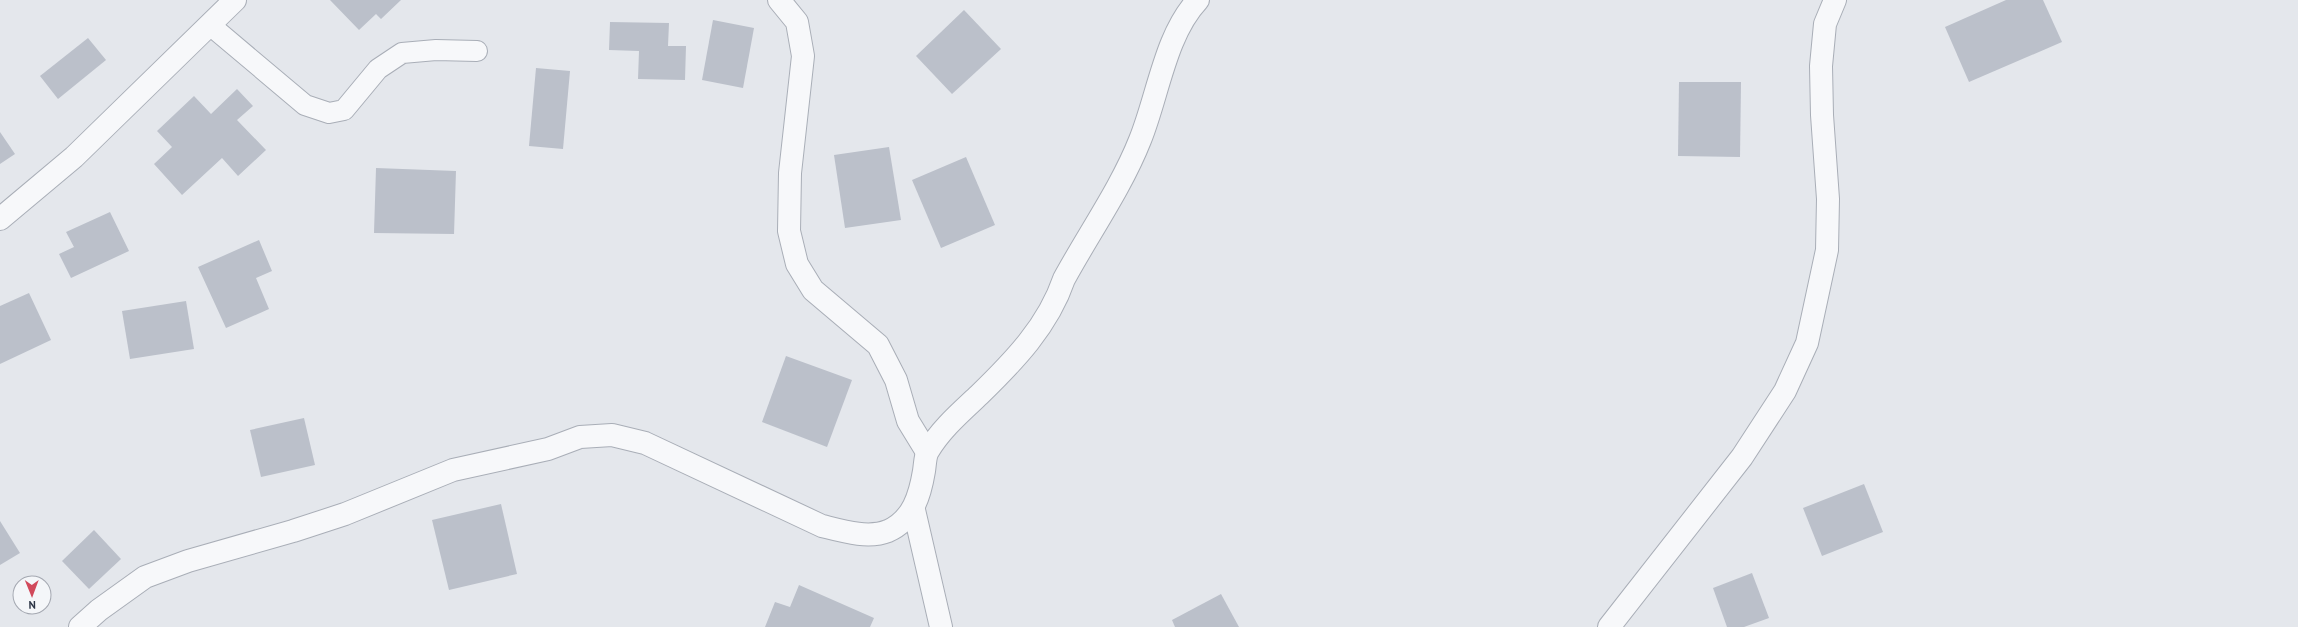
<svg xmlns="http://www.w3.org/2000/svg" width="2298" height="627" font-family="'PT Sans',sans-serif">
	<rect width="100%" height="100%" fill="#e4e7ec"/>
	<g fill="#bbc0ca">
		<polygon points="330,0 401,0 381,19 376,14 359,30"/>
		<polygon points="2006,0 2043,0 2062,42 1969,82 1945,27"/>
		<polygon points="964,10 1001,49 952,94 916,56"/>
		<polygon points="713,20 754,28 743,88 702,80"/>
		<polygon points="610,22 669,23 668,46 686,46 685,80 638,79 639,51 609,50"/>
		<polygon points="88,38 106,60 58,99 40,76"/>
		<polygon points="536,68 570,71 563,149 529,146"/>
		<polygon points="1679,82 1741,82 1740,157 1678,156"/>
		<polygon points="237,89 253,106 237,120 266,150 238,176 222,158 182,195 154,164 172,147 157,131 194,96 211,114"/>
		<polygon points="0,132 15,154 0,164"/>
		<polygon points="889,147 901,220 845,228 834,155"/>
		<polygon points="966,157 995,225 941,248 912,180"/>
		<polygon points="376,168 456,171 454,234 374,233"/>
		<polygon points="110,212 129,251 71,278 59,254 74,247 66,232"/>
		<polygon points="259,240 272,271 256,278 269,309 226,328 198,267"/>
		<polygon points="29,293 51,340 0,364 0,306"/>
		<polygon points="186,301 194,349 130,359 122,311"/>
		<polygon points="786,356 852,380 827,447 762,422"/>
		<polygon points="304,418 315,465 261,477 250,430"/>
		<polygon points="1864,484 1883,532 1822,556 1803,508"/>
		<polygon points="501,504 517,574 449,590 432,520"/>
		<polygon points="0,521 20,553 0,565"/>
		<polygon points="94,530 121,559 89,589 62,561"/>
		<polygon points="1752,573 1769,618 1744,627 1727,627 1713,588"/>
		<polygon points="799,585 874,618 870,627 765,627 775,602 790,607"/>
		<polygon points="1221,594 1239,627 1175,627 1172,620"/>
	</g>
	<g fill="none" stroke-linecap="round" stroke-linejoin="round">
		<defs>
			<polyline id="lane" points="210,25 305,105 329,113 344,110 378,69 402,53 436,50 477,51"/>
			<g id="street">
				<polyline points="779,0 797,22 803,56 790,173 789,231 797,264 813,290 878,345 896,380 908,421 927,452"/>
				<polyline points="0,219 74,157 235,0"/>
				<polyline points="914,510 941,627"/>
				<path d="M80 627 99 610 145 577 188 561 293 531 345 514 453 470 548 449 580 437 612 435 645 443 822 526C842 531 868 539 888 531 913 520 920 495 924 471 925 465 925 456 928 451 941 429 961 412 979 395 1014 361 1048 326 1064 279 1089 233 1121 188 1140 140 1158 96 1165 35 1198 0"/>
				<polyline points="1609,627 1742,457 1785,391 1807,343 1827,250 1828,199 1822,115 1821,66 1825,24 1835,0"/>
			</g>
		</defs>
		<use href="#lane" stroke="#a9aeb7" stroke-width="22"/>
		<use href="#street" stroke="#a9aeb7" stroke-width="24"/>
		<use href="#lane" stroke="#f7f8fa" stroke-width="20"/>
		<use href="#street" stroke="#f7f8fa" stroke-width="22"/>
	</g>
	<g transform="translate(32 595) rotate(179)"><circle r="19" fill="#f4f6f9" stroke="#a4a8b1"/>
	<path d="M0-3L7 15L0 10L-7 15Z" fill="#d1495b"/>
	<text y="-6" font-size="11" font-weight="bold" text-anchor="middle" fill="#2b3445">N</text>
	</g>
</svg>
